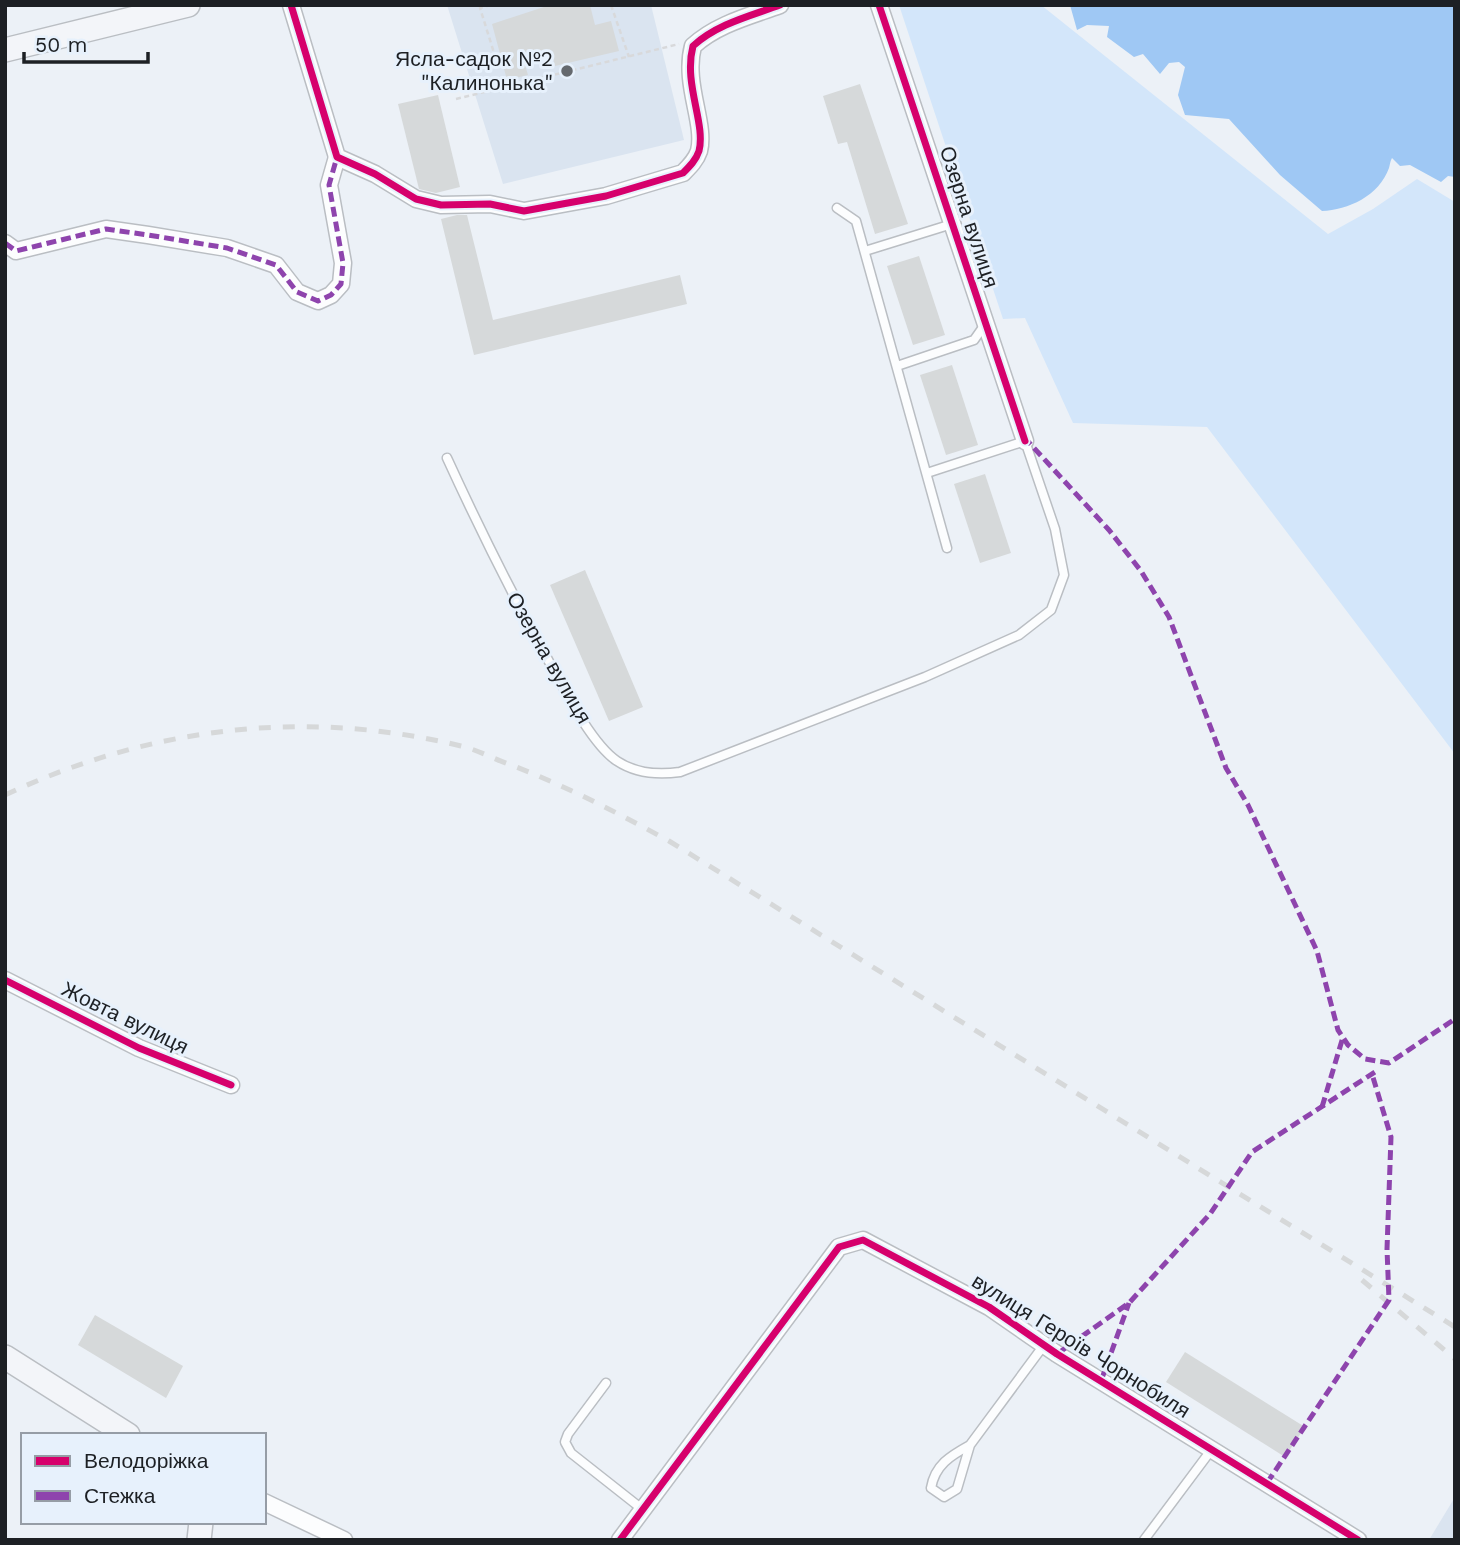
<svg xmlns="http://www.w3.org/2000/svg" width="1460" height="1545" font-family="'Work Sans',sans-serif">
	<rect width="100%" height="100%" fill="#ecf1f7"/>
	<g fill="#dae4f0">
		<polygon points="447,5 651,5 684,140 503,184"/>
		<polygon points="1455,1497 1455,1540 1429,1540"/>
	</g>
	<polygon fill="#d3e6fa" points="899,5 1041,5 1328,234 1373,209 1417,179 1455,202 1455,754 1207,427 1073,423 1025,318 1003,319"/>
	<path fill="#9fc8f4" d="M1070 5H1455V177L1448 176 1441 182 1410 165 1400 166 1392 158C1390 161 1390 165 1389 168 1379 196 1348 210 1322 211L1280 175 1229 119 1185 115 1178 95 1185 67 1179 62 1169 63 1160 74 1143 54 1134 57 1107 37 1109 26 1087 25 1077 30Z"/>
	<g fill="#d6d9da">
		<polygon points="550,5 590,5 595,25 611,21 619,51 555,66 551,50 523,58 528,75 507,80 492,24"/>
		<polygon points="860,84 908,224 875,234 847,142 838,144 823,96"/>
		<polygon points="438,95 460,187 436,193 419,189 398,104"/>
		<polygon points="457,215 467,215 493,320 680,275 687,304 474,355 441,219"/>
		<polygon points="919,256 945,335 913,345 887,266"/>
		<polygon points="952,365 978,445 946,455 920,375"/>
		<polygon points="985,474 1011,553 980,563 954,484"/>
		<polygon points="585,570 643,707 609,721 550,585"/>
		<polygon points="95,1315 183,1366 166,1398 78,1345"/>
		<polygon points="1185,1352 1305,1427 1285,1457 1166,1382"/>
	</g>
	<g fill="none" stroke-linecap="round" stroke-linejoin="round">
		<defs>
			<g id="lane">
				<polyline points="837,208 856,221 947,548"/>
				<polyline points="865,251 952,224"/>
				<polyline points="897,366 974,340 986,323"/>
				<path d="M447 458C480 530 515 600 553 669 567 695 593 745 617 761 635 773 659 775 680 772L925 677 1019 635 1051 610 1064 575 1055 529 1025 441 927 473"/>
				<polyline points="606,1383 568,1434 565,1442 571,1453 642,1509"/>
				<path d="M970 1445 957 1489 944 1497 931 1488C935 1465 950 1456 970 1445L1044 1345"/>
				<polyline points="1144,1540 1212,1449"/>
			</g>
			<g id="street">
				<path d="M291 5 337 157 375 174 416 199 441 205 490 204 524 211 606 196 683 173C690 166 696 160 699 151 706 123 683 84 693 46 717 24 750 16 780 5"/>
				<polyline points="879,5 1025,441"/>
				<polyline points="5,243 16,251 106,229 148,235 227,248 276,265 297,292 318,301 331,295 341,284 343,263 329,185 337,157"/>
				<polyline points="5,980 139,1048 231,1085"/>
				<polyline points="264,1502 344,1540"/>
				<polyline points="620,1540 839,1247 863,1240 989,1307 1057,1354 1358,1540"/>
			</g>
			<g id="secondary">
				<polyline points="5,50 188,5"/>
				<polyline points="5,1357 128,1435"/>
				<polyline points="199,1540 201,1522"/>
			</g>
		</defs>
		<use href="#lane" stroke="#babec3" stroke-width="11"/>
		<use href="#street" stroke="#babec3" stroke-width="19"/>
		<use href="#secondary" stroke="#babec3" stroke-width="26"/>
		<g stroke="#d8d9db" stroke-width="2.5" stroke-dasharray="5 3.5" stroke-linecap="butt">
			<polyline points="491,5 480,8 495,56"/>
			<polyline points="611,5 629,57"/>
			<polyline points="456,99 679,44"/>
		</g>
		<use href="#lane" stroke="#fcfdfe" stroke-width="8"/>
		<use href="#street" stroke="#fcfdfe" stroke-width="16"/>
		<use href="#secondary" stroke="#f3f5f9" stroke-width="23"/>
		<g stroke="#d6d8d9" stroke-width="5" stroke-dasharray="12 12" stroke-linecap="butt">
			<path d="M5 795C150 727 305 708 461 746 478 750 494 759 511 765 566 786 616 812 669 841L1455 1327"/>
			<polyline points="1362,1280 1455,1359"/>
		</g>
		<g stroke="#8e44ad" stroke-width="5" stroke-dasharray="10 5" stroke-linecap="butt">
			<polyline points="5,243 16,251 106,229 148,235 227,248 276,265 297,292 318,301 331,295 341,284 343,263 329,185 337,157"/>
			<polyline points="1024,437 1109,530 1141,571 1169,617 1226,768 1248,805 1317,951 1338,1030 1348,1045 1365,1059 1389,1063 1455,1019"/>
			<polyline points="1322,1107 1343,1037"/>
			<polyline points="1057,1354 1129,1303 1210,1214 1252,1152 1378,1070"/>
			<polyline points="1101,1381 1129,1303"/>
			<polyline points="1267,1483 1389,1300 1387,1249 1391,1137 1372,1074"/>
		</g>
		<defs>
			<g id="cycleway">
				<path d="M291 5 337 157 375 174 416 199 441 205 490 204 524 211 606 196 683 173C690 166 696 160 699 151 706 123 683 84 693 46 717 24 750 16 780 5"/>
				<polyline points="879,5 1025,441"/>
				<polyline points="5,980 139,1048 231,1085"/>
				<polyline points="620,1540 839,1247 863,1240 989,1307 1057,1354 1358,1540"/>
			</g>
		</defs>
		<use href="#cycleway" stroke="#e7f1fc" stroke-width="11"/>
		<use href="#cycleway" stroke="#d6006c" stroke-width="7"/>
	</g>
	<circle fill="#65696e" stroke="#e7f1fc" stroke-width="2.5" cx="567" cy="71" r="7"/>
	<g text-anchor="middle" stroke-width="6" stroke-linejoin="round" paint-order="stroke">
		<g font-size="21" fill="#1d2024" stroke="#e7f1fc" text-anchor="end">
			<text x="553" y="66">Ясла-садок №2<tspan x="553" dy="24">"Калинонька"</tspan></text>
		</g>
		<g font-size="21" fill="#1d2024" stroke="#e7f1fc">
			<text transform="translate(969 217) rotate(72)" y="7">Озерна вулиця</text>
			<text transform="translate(549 658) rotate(60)" y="7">Озерна вулиця</text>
			<text transform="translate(125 1018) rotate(26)" y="7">Жовта вулиця</text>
			<text transform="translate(1081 1346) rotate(32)" y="7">вулиця Героїв Чорнобиля</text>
		</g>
	</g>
	<rect width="1460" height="1545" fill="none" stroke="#1d2024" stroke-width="14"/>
	<rect x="21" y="1433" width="245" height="91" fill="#e7f1fc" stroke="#969da6" stroke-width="2"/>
	<rect x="35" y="1456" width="35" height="10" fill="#d6006c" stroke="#969da6" stroke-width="2"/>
	<text x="84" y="1468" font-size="21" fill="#1d2024">Велодоріжка</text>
	<rect x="35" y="1491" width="35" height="10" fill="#8e44ad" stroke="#969da6" stroke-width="2"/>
	<text x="84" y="1503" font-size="21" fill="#1d2024">Стежка</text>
	<path d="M24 52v10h124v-10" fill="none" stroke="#1d2024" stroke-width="3.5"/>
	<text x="35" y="52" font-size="21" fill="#1d2024" stroke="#e7f1fc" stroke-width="5" paint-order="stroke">50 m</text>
</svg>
